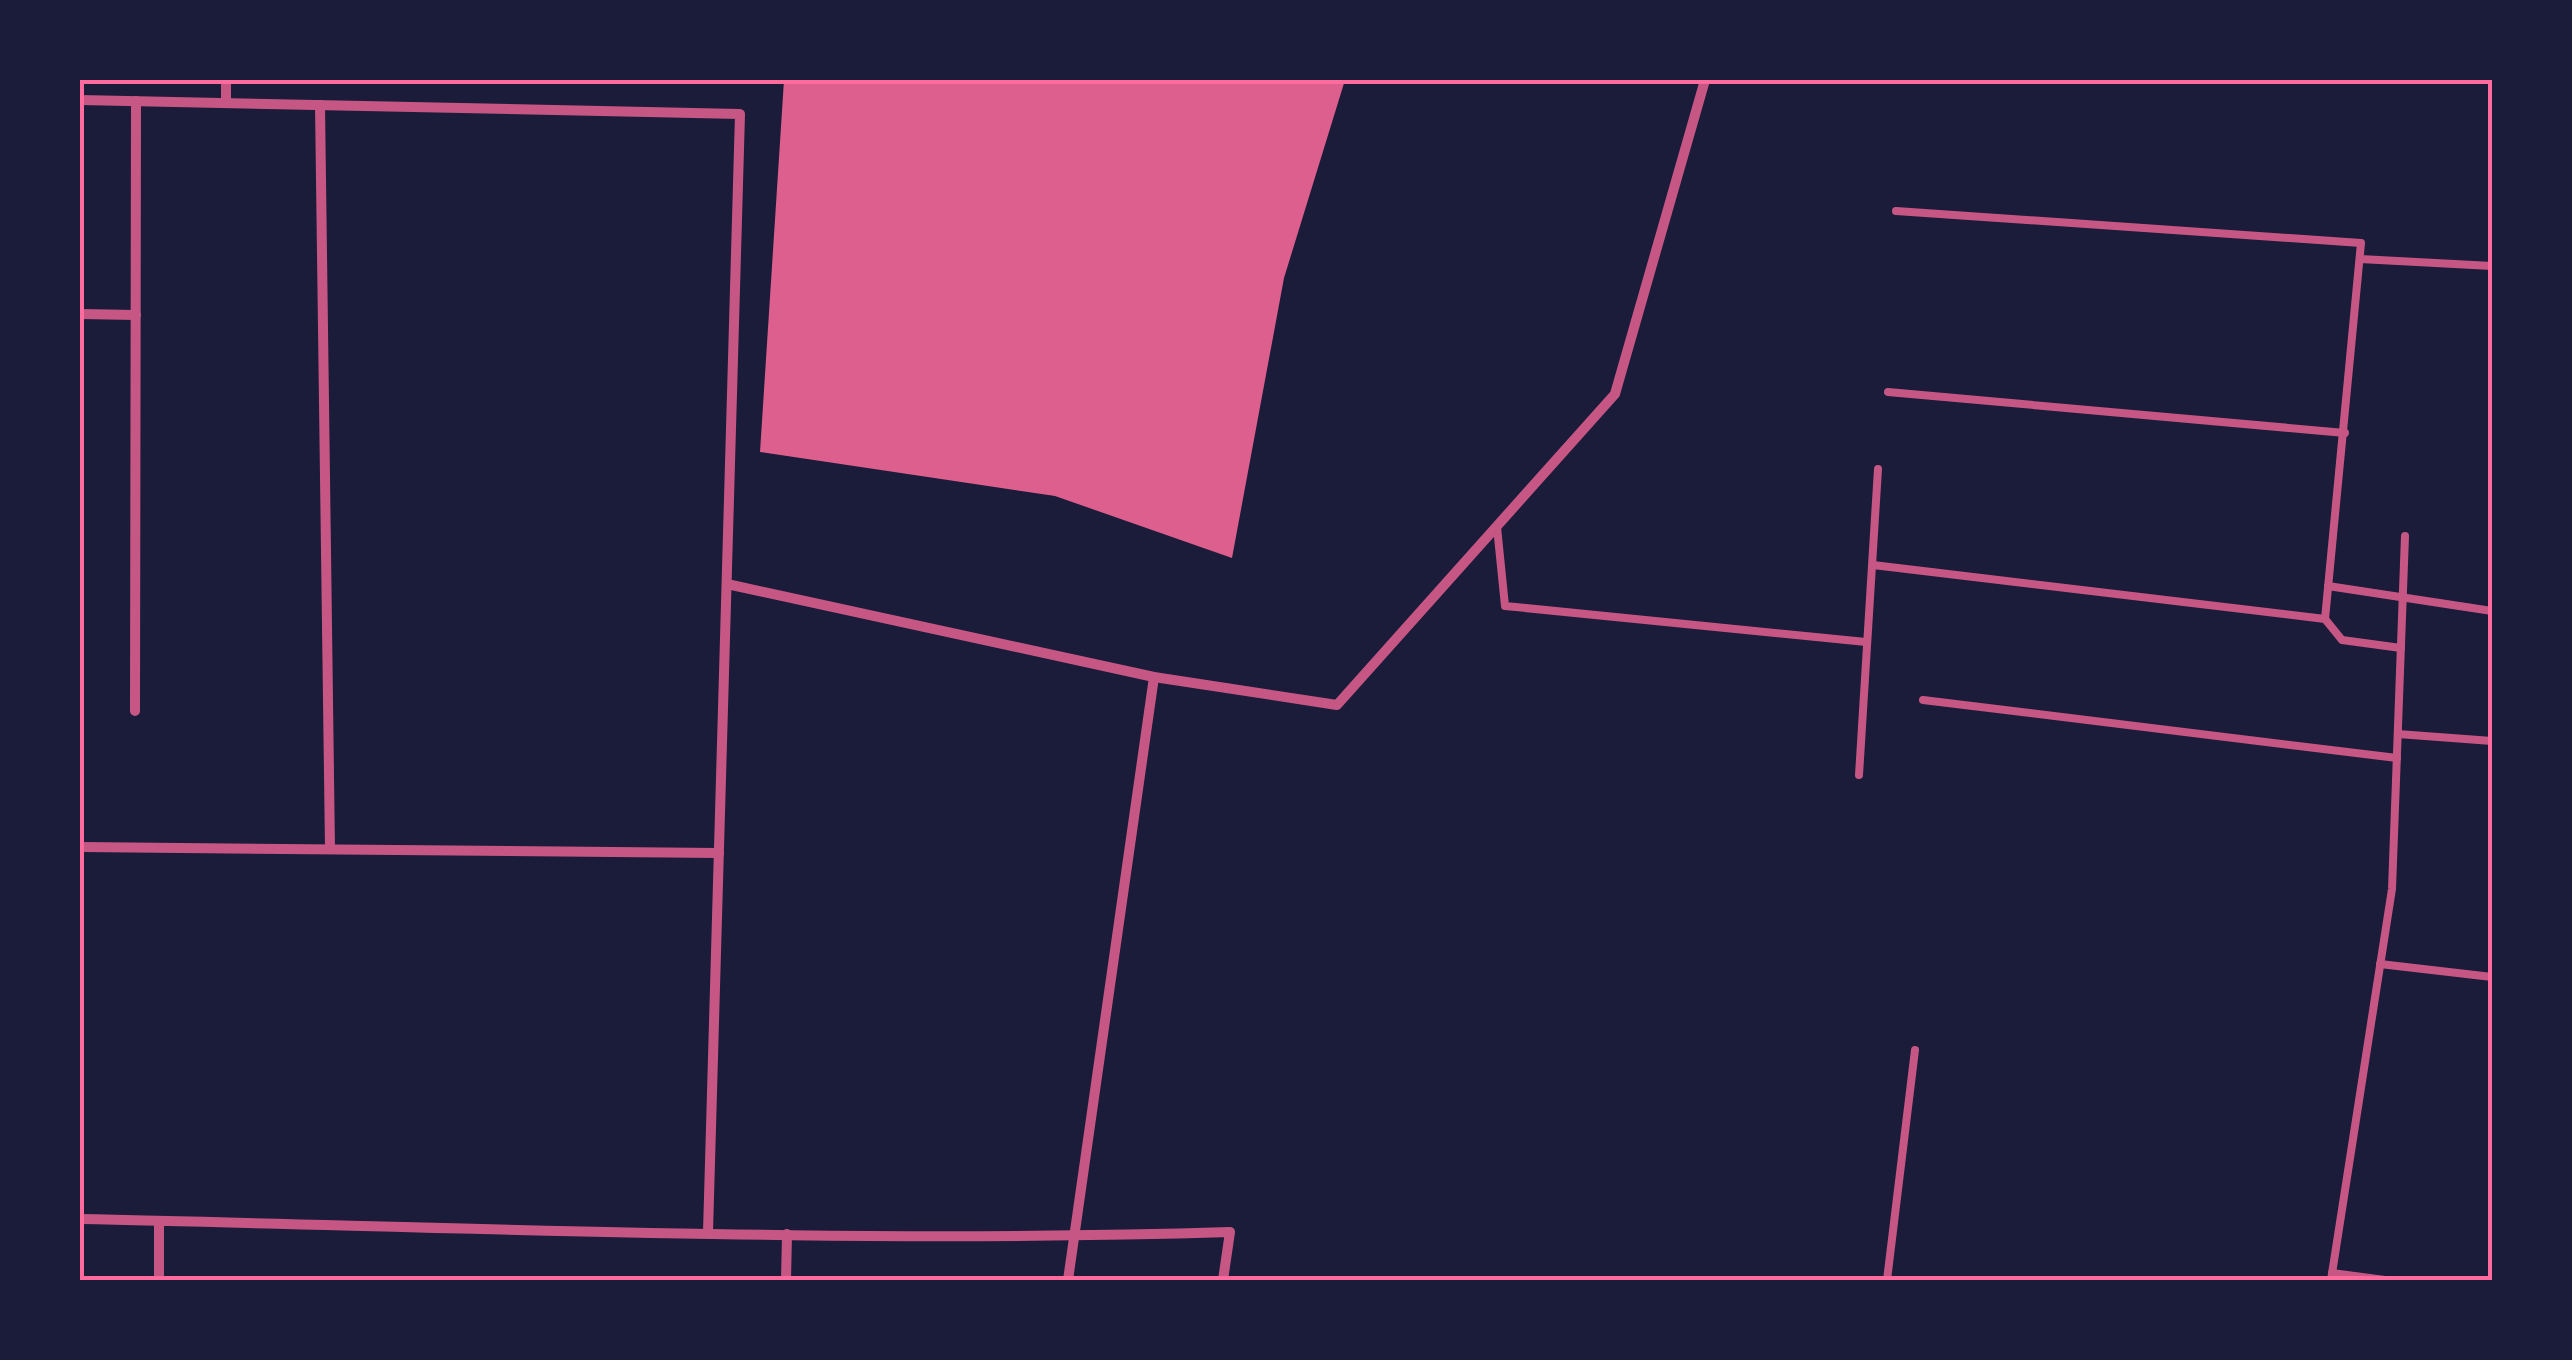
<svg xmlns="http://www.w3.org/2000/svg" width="2572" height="1360" font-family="Georgia,serif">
	<rect width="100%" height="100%" fill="#1b1b3a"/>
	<polygon fill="#dd5f8e" points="784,80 1345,80 1284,278 1232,558 1055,496 760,452"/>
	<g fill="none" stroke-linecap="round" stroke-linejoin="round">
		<g stroke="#c65784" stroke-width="8">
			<polyline points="1896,211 2361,243 2325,619"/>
			<polyline points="2360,259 2492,266"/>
			<polyline points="1888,392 2345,433"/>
			<polyline points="1497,527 1505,606 1866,642"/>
			<polyline points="1873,565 2325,619 2342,640 2401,648"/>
			<polyline points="2328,586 2492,611"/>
			<polyline points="1923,700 2397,758"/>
			<polyline points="2398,734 2492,741"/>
			<polyline points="1859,775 1878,469"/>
			<polyline points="2380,964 2492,977"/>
			<polyline points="2332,1273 2385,1280"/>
			<polyline points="1887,1280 1915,1050"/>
			<polyline points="2331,1280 2392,889 2405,536"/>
		</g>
		<g stroke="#c65784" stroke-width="10">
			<polyline points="80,100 740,114 708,1232"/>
			<polyline points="226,103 226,80"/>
			<polyline points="320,105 330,849"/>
			<polyline points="80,314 136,315"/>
			<polyline points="727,584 1154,677 1337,705 1615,394 1705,80"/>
			<polyline points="135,711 136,101"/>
			<polyline points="80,847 719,853"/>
			<path d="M80 1219C463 1227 847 1244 1230 1232L1223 1280"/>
			<polyline points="159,1221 159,1280"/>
			<polyline points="786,1280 787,1234"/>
			<polyline points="1068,1280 1154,677"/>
		</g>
	</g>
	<rect width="2572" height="1360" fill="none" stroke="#1b1b3a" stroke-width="165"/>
	<rect x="82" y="82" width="2408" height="1196" fill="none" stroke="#ff6b9d" stroke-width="4"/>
</svg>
